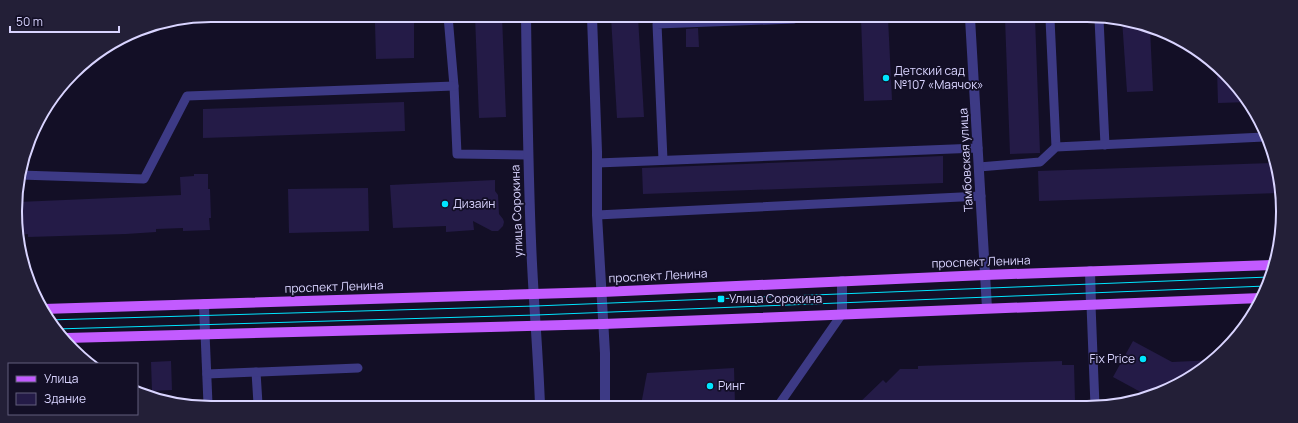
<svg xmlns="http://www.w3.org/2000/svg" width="1298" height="423" font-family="Manrope,sans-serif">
	<rect width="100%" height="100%" fill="#130f26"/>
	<g fill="#241b47">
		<polygon points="475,16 502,16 506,117 479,118"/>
		<polygon points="611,17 638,17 644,117 617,118"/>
		<polygon points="861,18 888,18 892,100 864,101"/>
		<polygon points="1005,18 1035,18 1040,153 1010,154"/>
		<polygon points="1122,19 1150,29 1153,91 1127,92"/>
		<polygon points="375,23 414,23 414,58 376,59"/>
		<polygon points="698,28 699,47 686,47 686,29"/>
		<polygon points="1217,69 1249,102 1218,103"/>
		<polygon points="404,102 405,131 203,138 203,109"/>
		<polygon points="943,156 943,183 643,194 642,168"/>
		<polygon points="1275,163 1279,173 1279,193 1039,201 1038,171"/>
		<polygon points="194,174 208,174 208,189 210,189 211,218 209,218 210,230 183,231 183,228 156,229 156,232 126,234 28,237 28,234 20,235 18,202 181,195 180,177 194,176"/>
		<polygon points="495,180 495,191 498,195 499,214 503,219 504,222 503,226 498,231 492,231 473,221 474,230 446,232 446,226 393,228 390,185"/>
		<polygon points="368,188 369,231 289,233 288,189"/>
		<polygon points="1133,341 1172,362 1215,360 1173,388 1148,396 1113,377"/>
		<polygon points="171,361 172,390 152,391 151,362"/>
		<polygon points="1062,361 1062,365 1074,365 1075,401 922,406 856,406 883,380 886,383 900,369 918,369 918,366"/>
		<polygon points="734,368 735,405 641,405 647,373"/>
	</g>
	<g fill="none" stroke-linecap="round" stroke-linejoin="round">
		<g stroke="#3d3a85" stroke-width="9">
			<polyline points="448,16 454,86 457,154 528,155"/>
			<polyline points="1050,19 1056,147"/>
			<polyline points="1099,19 1105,145"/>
			<polyline points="663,160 657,24 794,19"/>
			<polyline points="597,163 978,148"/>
			<polyline points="979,167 1040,162 1056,147 1264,137"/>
			<polyline points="20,175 144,179 187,96 454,86"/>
			<polyline points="597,215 981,196"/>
			<polyline points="1091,305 1095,406"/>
			<polyline points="205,333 208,404"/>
			<polyline points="256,372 258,404"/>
			<polyline points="207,374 358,368"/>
			<polyline points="778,406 842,314"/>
		</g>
		<g stroke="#3d3a85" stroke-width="10">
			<path d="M526 16C527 91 528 166 531 241 533 296 538 350 540 405"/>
			<polyline points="592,17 597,152 597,215 605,353 605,405"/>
			<polyline points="970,18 987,308"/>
			<polyline points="1090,271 1091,305"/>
			<polyline points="204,304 205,333"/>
			<polyline points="842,314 842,281"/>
		</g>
		<g stroke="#c25bff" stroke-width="10">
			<polyline points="43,309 602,292 985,275 1274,265"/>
			<polyline points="66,338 603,324 1261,298"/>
		</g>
		<g stroke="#00e5ff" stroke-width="1">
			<polyline points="48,320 535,306 1269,277"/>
			<polyline points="56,329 536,315 1266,286"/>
		</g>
	</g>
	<g fill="#00e5ff" stroke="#130f26" stroke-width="1.5">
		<circle cx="886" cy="78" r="4"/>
		<circle cx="445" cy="204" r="4"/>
		<rect x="717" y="295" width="8" height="8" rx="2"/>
		<circle cx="1143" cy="359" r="4"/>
		<circle cx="710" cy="386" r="4"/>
	</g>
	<g text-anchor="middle" stroke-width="3.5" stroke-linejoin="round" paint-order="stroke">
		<g font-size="12" fill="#d9d4ff" stroke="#130f26" text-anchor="start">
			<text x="894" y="75">Детский сад<tspan x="894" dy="14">№107 «Маячок»</tspan></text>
			<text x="453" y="208">Дизайн</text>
			<text x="729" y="303">Улица Сорокина</text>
			<text x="1135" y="363" text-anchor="end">Fix Price</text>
			<text x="718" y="390">Ринг</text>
		</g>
		<g font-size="12" fill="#d9d4ff" stroke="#130f26">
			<text transform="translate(966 160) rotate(-93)" y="4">Тамбовская улица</text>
			<text transform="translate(517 211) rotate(-92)" y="4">улица Сорокина</text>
			<text transform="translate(981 262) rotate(-2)" y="4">проспект Ленина</text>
			<text transform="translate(658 276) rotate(-3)" y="4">проспект Ленина</text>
			<text transform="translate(334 287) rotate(-2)" y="4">проспект Ленина</text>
		</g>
	</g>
	<path d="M0 0H1298V423H0ZM211 22H1087A189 189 0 0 1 1276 211V212A189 189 0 0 1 1087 401H211A189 189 0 0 1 22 212V211A189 189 0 0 1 211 22Z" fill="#231f37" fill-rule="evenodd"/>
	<path fill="none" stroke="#d9d4ff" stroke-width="2" d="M211 22H1087A189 189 0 0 1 1276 211V212A189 189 0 0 1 1087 401H211A189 189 0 0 1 22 212V211A189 189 0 0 1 211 22Z"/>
	<rect x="8" y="363" width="130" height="52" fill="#130f26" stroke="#625e7d"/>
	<rect x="16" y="376" width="20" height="6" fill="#c25bff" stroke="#625e7d"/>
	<text x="44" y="383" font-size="12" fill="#d9d4ff">Улица</text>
	<rect x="16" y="393" width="20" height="12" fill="#241b47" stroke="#625e7d"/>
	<text x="44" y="403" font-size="12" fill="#d9d4ff">Здание</text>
	<path d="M10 26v6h109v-6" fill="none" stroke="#d9d4ff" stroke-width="2"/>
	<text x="16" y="26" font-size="12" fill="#d9d4ff" stroke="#130f26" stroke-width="3" paint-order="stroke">50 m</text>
</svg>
